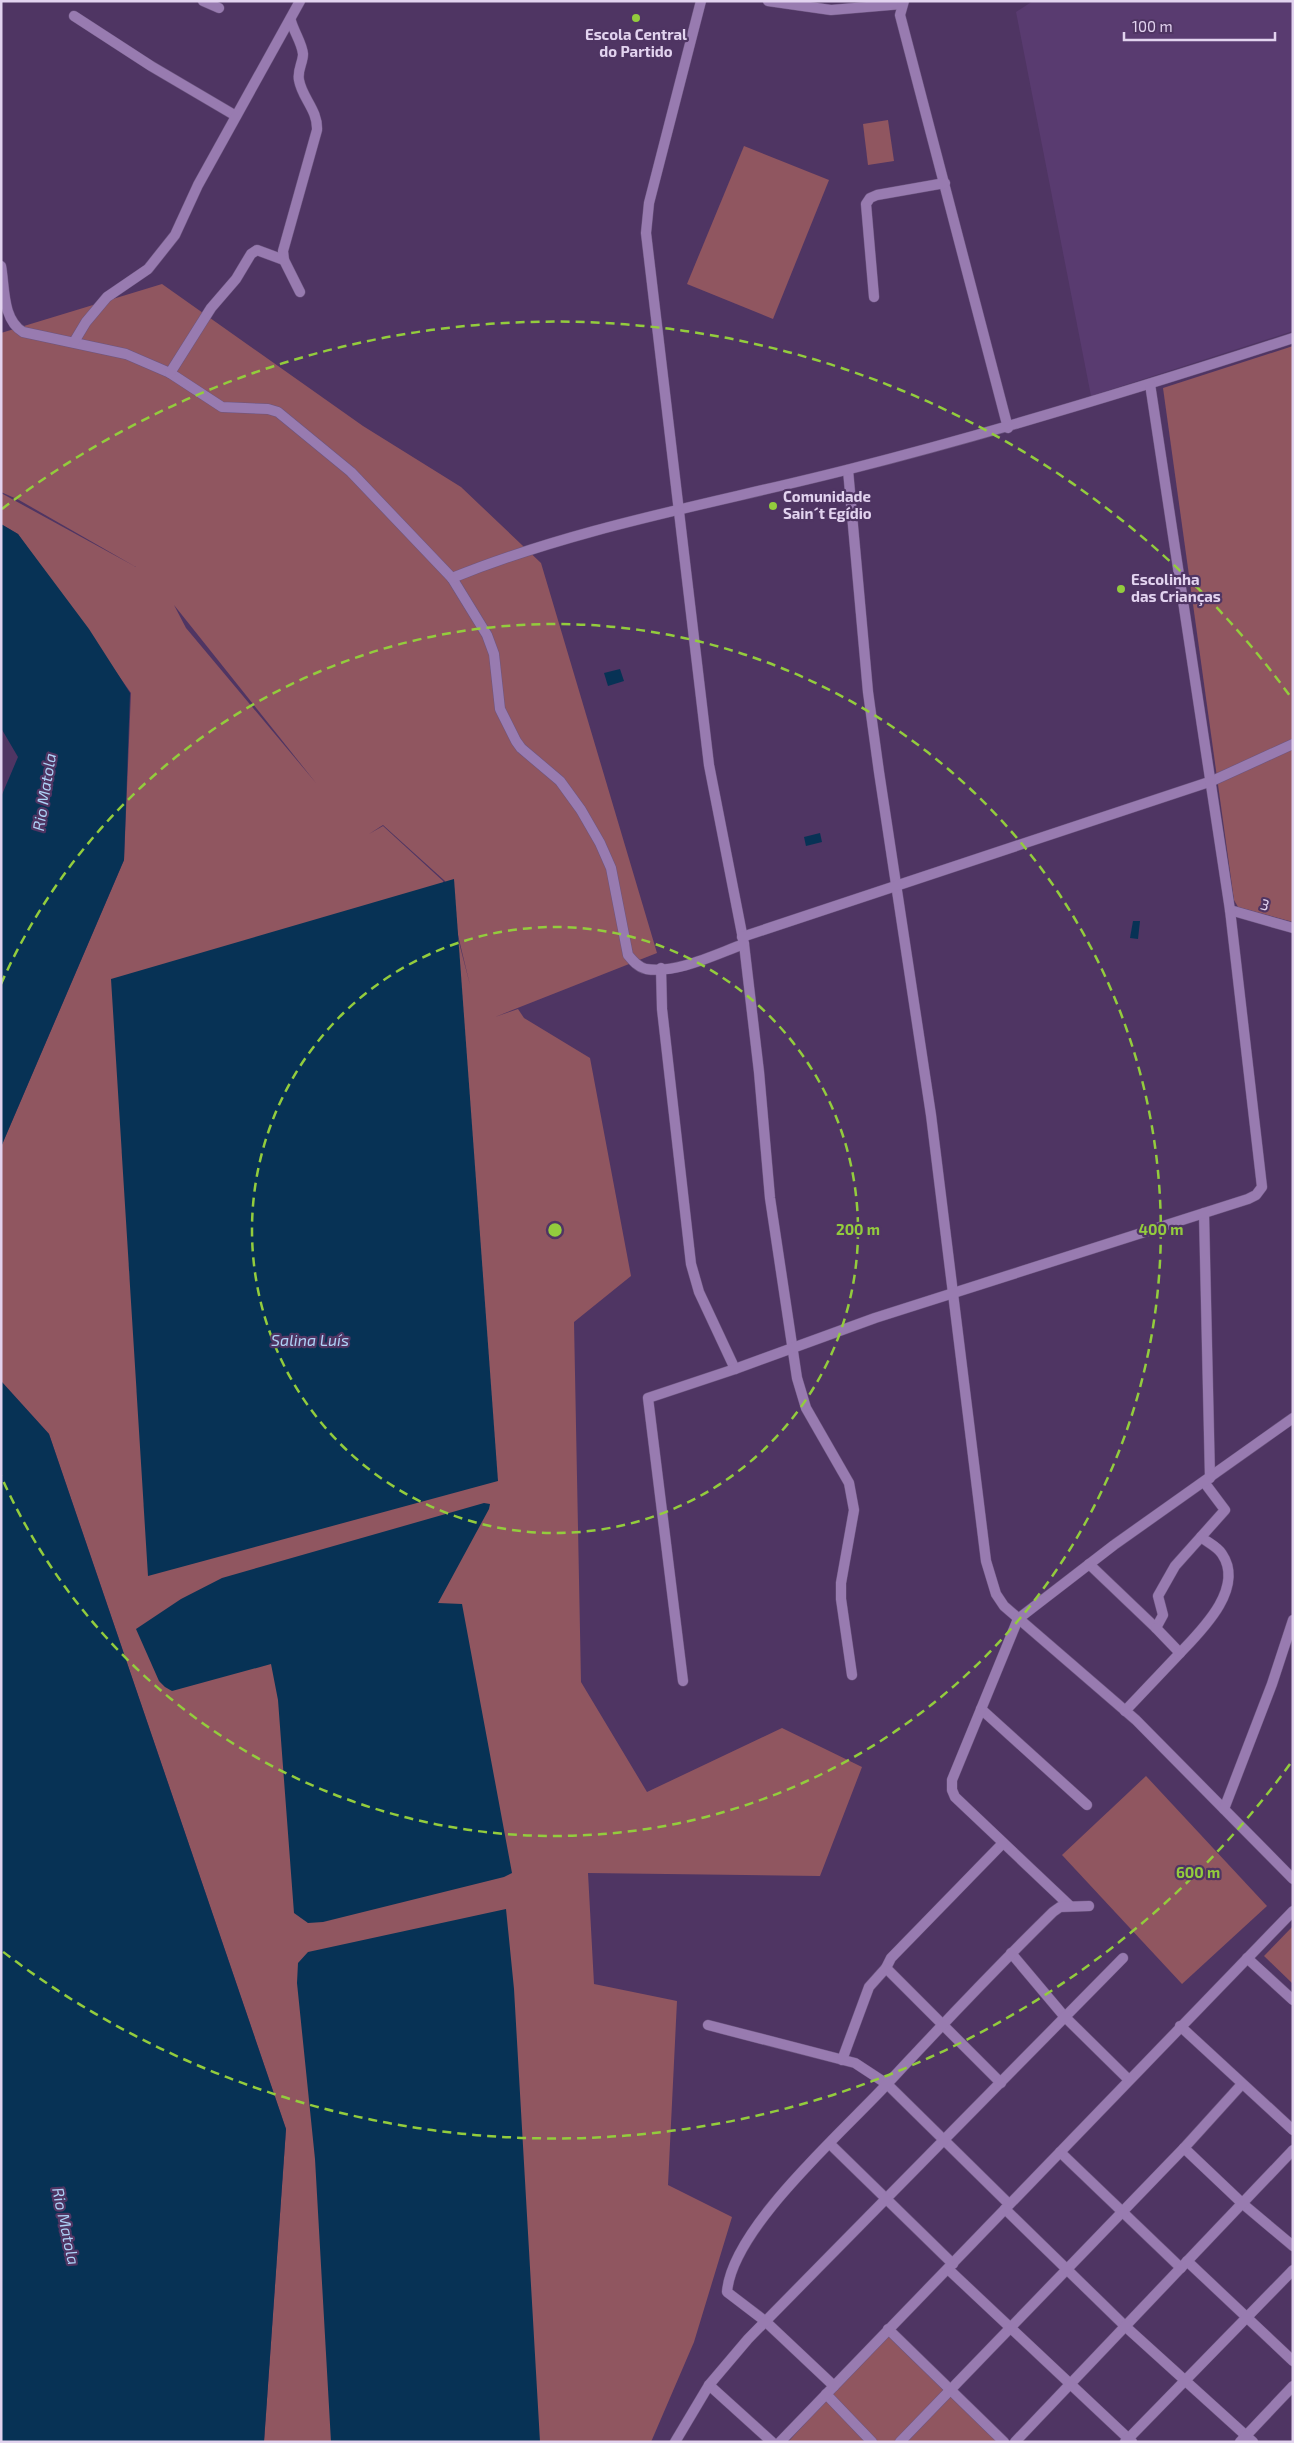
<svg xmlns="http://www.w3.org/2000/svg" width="1294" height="2443" font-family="'Exo 2',sans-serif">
	<rect width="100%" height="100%" fill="#4f3563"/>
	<polygon fill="#593b70" points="1033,1 1293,1 1293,331 1091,396 1016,12"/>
	<g fill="#905660" fill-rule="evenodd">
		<polygon points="888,120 894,161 868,165 863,124"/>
		<polygon points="744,146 829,180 773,319 687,284"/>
		<path d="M162 284 363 426 461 487 541 563 657 953 495 1017 518 1009 524 1018 590 1058 631 1276 574 1322 581 1682 647 1792 782 1728 862 1767 820 1876 588 1873 594 1984 677 2001 668 2185 732 2217 694 2342 651 2442H264L286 2129 49 1434 1 1381V1147L124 860 131 693 18 534 1 524V493L136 567 19 500 1 492V333ZM174 605 316 783 186 628ZM383 825 445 881 470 985 443 881 383 826 369 834Z"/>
		<polygon points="1293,346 1293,922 1238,907 1234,900 1163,388"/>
		<polygon points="1146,1776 1267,1906 1182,1984 1062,1855"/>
		<polygon points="1293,1926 1293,1984 1264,1956"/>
		<polygon points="887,2333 1005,2442 788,2442"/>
	</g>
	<g fill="#073255">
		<polygon points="1,524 18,534 89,629 130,693 124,860 1,1147 1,797 18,757 1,728"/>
		<polygon points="620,669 624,681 608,686 604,673"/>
		<polygon points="820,833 822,842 806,846 804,837"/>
		<polygon points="454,879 498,1481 148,1576 111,979"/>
		<polygon points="1133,921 1140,921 1138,939 1130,938"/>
		<polygon points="1,1381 49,1434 286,2129 264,2442 1,2442"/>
		<polygon points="484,1503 490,1504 489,1509 438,1603 462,1604 512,1873 504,1877 323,1922 308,1923 294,1913 278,1700 271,1664 172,1691 165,1687 159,1681 136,1629 181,1599 222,1578"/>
		<polygon points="506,1909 514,1989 540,2442 331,2442 315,2159 297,1983 298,1963 308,1952"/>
	</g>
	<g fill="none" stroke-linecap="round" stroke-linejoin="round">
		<defs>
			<g id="minor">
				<polyline points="203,1 219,8"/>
				<polyline points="701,1 649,203 646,233 709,765 744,944 759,1072 770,1198 797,1378 806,1408 849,1483 854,1510 841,1583 841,1599 852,1675"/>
				<polyline points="768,1 831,10 902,4"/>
				<polyline points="904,1 900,15 1008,428"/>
				<polyline points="74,16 151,66 236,116"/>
				<path d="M291 21C294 32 302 43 303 54 303 63 297 70 299 80 302 98 318 110 317 130L283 251 284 260 300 292"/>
				<path d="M1 266C5 288 2 319 23 332L126 354 170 373 222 407 268 409 278 412 351 472 452 578 487 635 494 654 500 709 516 741 521 748 560 781 581 810 600 843 611 868 628 955C633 961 638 967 646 969 677 974 716 954 744 944"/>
				<polyline points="874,297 866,204 870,198 877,195 945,183"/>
				<polyline points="74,342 86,322 107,297 148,269 175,235 198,185 300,1"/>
				<polyline points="170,373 211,308 236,279 251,254 257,250 284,260"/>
				<polyline points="848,470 868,692 879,772 931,1115 986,1561 996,1594 1004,1606 1136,1720 1293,1879"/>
				<path d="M452 578C580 526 717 503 850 469 1000 431 1146 386 1293 338"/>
				<polyline points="1230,910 1293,928"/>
				<polyline points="742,937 1212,781 1293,744"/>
				<polyline points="661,968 662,1009 691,1264 699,1292 735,1369"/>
				<polyline points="1204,1213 1210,1478"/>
				<polyline points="1089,1564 1156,1628 1163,1615 1158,1596 1175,1566 1225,1510 1204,1482"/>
				<path d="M1156 1628 1180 1653C1202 1630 1245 1588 1222 1554 1218 1547 1207 1542 1201 1537"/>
				<polyline points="683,1681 648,1398 735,1369 875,1318 1248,1199 1256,1195 1262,1187 1230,910 1150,384"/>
				<polyline points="981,1709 1087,1805"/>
				<polyline points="1125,1711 1180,1653"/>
				<polyline points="1224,1809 1272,1684 1293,1620"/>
				<polyline points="1070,1906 955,1797 952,1790 952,1780 1018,1619 1114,1545 1293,1418"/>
				<polyline points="1011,1953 1064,2016 1129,2080"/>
				<polyline points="1247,1958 1293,2000"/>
				<polyline points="886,1968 1001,2083"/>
				<polyline points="708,2025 855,2063 887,2084 1009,2204"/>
				<polyline points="1180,2026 1293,2130"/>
				<polyline points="842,2060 869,1987 886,1968 891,1958 1003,1843"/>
				<polyline points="830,2144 953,2264"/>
				<polyline points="1184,2148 1243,2204 1293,2246"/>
				<polyline points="1060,2152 1181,2268"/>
				<polyline points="1005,2209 1126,2327 1253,2442"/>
				<polyline points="1187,2261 1293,2361"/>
				<polyline points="948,2269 1132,2442"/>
				<polyline points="888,2329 1004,2442"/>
				<polyline points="709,2385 772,2442"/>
				<path d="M834 2386 765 2321 727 2292C732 2228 843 2132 887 2084 941 2026 996 1968 1053 1912L1060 1907 1089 1906"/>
				<polyline points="826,2394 872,2442"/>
				<polyline points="675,2442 709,2385 748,2339 1123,1958"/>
				<polyline points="780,2442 1293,1911"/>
				<polyline points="900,2442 1184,2148 1242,2084"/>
				<polyline points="1015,2442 1293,2150"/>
				<polyline points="1125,2442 1293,2270"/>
				<polyline points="1240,2442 1293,2386"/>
			</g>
		</defs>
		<use href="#minor" stroke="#6c557f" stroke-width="11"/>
		<use href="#minor" stroke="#987bb0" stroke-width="10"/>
	</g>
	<g fill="none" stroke="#93cc3d" stroke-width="2.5" stroke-dasharray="9 6">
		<circle cx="555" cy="1230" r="303"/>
		<path d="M1 984A606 606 0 1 1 1 1476"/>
		<path d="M1290 1764A909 909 0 0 1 2 1951M2 509A909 909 0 0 1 1290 696"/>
	</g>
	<g fill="#93cc3d" stroke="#4f3563" stroke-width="2">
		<circle cx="636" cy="18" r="5"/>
		<circle cx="773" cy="506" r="5"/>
		<circle cx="1121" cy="589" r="5"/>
	</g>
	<g text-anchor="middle" stroke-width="4.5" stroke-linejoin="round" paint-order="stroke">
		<g font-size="15" font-weight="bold" fill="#e2d3ef" stroke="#4f3563" text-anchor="start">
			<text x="636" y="40" text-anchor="middle">Escola Central<tspan x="636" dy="17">do Partido</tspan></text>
			<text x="783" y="502">Comunidade<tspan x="783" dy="17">Sain´t Egídio</tspan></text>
			<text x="1131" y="585">Escolinha<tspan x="1131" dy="17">das Crianças</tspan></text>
		</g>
		<g font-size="15" fill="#e2d3ef" stroke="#4f3563">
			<text transform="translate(1265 905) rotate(16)" y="5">3</text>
		</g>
		<g font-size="16" font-style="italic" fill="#add1f6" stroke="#4f3563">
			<text transform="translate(44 792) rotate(-81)" y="6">Rio Matola</text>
			<text x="310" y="1346">Salina Luís</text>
			<text transform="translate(66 2226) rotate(78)" y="6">Rio Matola</text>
		</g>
	</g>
	<circle cx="555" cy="1230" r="8" fill="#93cc3d" stroke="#4f3563" stroke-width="2.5"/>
	<g font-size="15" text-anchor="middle" font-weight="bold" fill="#93cc3d" stroke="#4f3563" stroke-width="4.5" stroke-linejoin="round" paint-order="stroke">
		<text x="858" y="1235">200 m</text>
		<text x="1161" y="1235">400 m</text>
		<text x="1198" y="1878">600 m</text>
	</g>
	<rect width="1294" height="2443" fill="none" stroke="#e2d3ef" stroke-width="5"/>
	<path d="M1124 32v8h151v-8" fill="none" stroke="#e2d3ef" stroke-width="2.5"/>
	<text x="1132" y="32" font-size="15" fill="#e2d3ef" stroke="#4f3563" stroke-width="4" paint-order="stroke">100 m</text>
</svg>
